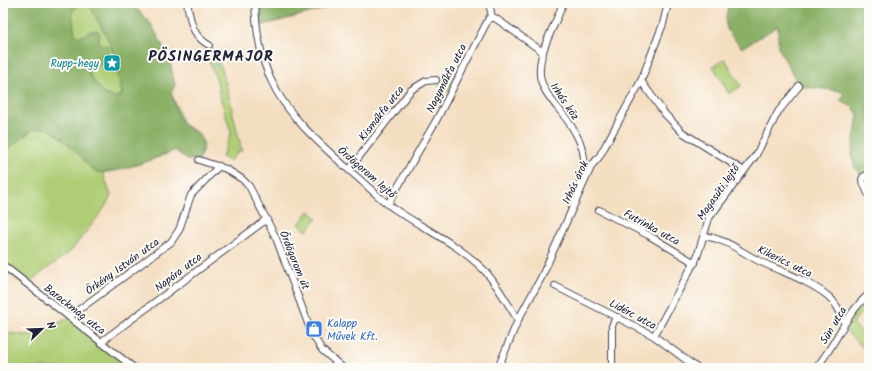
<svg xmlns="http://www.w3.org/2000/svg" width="872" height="371" font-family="Kalam,sans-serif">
	<rect width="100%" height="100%" fill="#fdfcf7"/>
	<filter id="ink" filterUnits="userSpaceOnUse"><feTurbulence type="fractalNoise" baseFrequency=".025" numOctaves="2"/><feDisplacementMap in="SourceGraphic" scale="8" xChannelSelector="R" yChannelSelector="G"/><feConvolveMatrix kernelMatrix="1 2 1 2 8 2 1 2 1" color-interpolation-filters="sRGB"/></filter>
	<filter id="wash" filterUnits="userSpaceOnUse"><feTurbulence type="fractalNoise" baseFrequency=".012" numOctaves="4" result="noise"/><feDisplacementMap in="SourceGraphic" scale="16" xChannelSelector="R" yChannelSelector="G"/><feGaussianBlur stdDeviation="0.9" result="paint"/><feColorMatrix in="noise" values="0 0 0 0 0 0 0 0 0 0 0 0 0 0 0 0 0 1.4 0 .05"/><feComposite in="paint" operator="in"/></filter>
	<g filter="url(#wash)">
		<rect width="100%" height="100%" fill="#f4dec1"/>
		<g fill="#aecd75" stroke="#687858">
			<polygon points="3,3 131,3 151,24 169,58 175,85 171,92 183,124 198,133 204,145 189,160 175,150 143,163 103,173 111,196 103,210 71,251 27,284 22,283 3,269"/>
			<polygon points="212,46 223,72 242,151 239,151 230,161 222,157 231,133 220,97 217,81 205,50"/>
			<polygon points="725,59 741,86 729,94 713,66"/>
			<polygon points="451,75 456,78 449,93 435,82 436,79 447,82"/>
			<polygon points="309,211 317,218 307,231 299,224"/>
			<polygon points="859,305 864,308 853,323 869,340 869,354 843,328"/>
			<path d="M69 317 134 368H3V335C12 332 16 334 25 335 39 336 57 324 69 317Z"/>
		</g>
		<g fill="#8ab066" stroke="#566950">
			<path d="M3 3H87L78 4 72 12 75 35 80 37 91 31H98L100 35 99 40 101 45 108 46C116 63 95 64 89 72 92 81 99 86 103 94L114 97 122 95 114 54 106 35 88 3H131L151 24 169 58 175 85 171 92C174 101 176 118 184 125 196 135 196 128 204 145L199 160H187L175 150C161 157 111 176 96 172 91 170 85 161 81 157 43 119 42 119 3 154Z"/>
			<polygon points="255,3 330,3 325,9 260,26"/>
			<path d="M729 3H869V196L861 175 854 166 852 153 858 115 853 107 840 101 844 94 840 91 799 86 778 47V26L742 48C724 28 723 28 729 3Z"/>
		</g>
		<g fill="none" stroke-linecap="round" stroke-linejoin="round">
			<polyline stroke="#4bb8c5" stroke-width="2" points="209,47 217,66"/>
		</g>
	</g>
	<g filter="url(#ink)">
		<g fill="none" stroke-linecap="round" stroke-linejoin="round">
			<defs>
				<g id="minor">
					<path d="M187 3C191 21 191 35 209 45"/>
					<path d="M255 3C256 28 260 57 271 80 287 117 327 150 357 177 370 188 382 201 396 210 426 230 458 244 484 270 497 284 507 303 518 320"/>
					<polyline points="489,3 492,17"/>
					<path d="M563 3C555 27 538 50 540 75 541 87 550 98 557 107 569 121 586 145 584 164 583 177 577 190 573 202"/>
					<polyline points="641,81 664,113 682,132 744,171"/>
					<polyline points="199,160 226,169 242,179 249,186 276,238 312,334 322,350 343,368"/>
					<polyline points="349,170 411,90 426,81 436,80"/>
					<polyline points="869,174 863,177 862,180 869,196"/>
					<polyline points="388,204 437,119 489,18 495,18 543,52"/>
					<polyline points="599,210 648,235 695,263"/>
					<path d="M704 236C727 239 739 251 759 261 782 272 808 280 828 296 835 302 841 313 844 322"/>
					<polyline points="3,265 134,368"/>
					<polyline points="555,286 654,336 697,368"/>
					<polyline points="69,317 171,242 179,230 191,195 219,166"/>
					<polyline points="654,336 697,257 709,218 756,155 778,112 799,86"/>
					<polyline points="101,342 267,219"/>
					<polyline points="498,368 518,320 541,278 592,165 599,157 641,81 663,24 668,3"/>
					<polyline points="612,368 612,326 614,321 619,317"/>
					<path d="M816 368C837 343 844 316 869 294"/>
				</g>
			</defs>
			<use href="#minor" stroke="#423e4f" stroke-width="8"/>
			<use href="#minor" stroke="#fff" stroke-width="6"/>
		</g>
	</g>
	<defs>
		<symbol id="sight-square" viewBox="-11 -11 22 22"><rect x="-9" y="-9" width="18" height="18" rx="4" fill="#0f9aa8" stroke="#fdfcf7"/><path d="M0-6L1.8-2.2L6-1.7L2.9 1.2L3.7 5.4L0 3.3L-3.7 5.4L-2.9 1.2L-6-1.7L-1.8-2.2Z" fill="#fff"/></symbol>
		<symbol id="shop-square" viewBox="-11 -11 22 22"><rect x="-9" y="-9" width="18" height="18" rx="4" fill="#3f7fe0" stroke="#fdfcf7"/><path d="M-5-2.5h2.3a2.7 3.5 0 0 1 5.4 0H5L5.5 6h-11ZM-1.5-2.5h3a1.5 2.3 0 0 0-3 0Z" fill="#fff"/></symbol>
	</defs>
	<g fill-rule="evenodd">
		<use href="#sight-square" x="102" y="53" width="20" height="20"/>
		<use href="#shop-square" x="304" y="319" width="20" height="20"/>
	</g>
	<g text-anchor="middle" stroke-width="4" stroke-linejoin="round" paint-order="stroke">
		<g font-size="11" fill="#0d838f" stroke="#fdfcf7" text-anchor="end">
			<text x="99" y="67">Rupp-hegy</text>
		</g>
		<g font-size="11" fill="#22223b" stroke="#fdfcf7">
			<text transform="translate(446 78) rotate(-63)" y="4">Nagymákfa utca</text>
			<text transform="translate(565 101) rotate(56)" y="4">Irhás köz</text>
			<text transform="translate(381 113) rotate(-52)" y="4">Kismákfa utca</text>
			<text transform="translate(367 172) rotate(41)" y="4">Ördögorom lejtő</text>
			<text transform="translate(575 182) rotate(-65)" y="4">Irhás árok</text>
			<text transform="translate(718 192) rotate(-55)" y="4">Magasúti lejtő</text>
			<text transform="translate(652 227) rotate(29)" y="4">Futrinka utca</text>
			<text transform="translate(295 260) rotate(68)" y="4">Ördögorom út</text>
			<text transform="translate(785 261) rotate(26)" y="4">Kikerics utca</text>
			<text transform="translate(122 266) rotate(-36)" y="4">Örkény István utca</text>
			<text transform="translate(178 272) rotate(-37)" y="4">Napóra utca</text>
			<text transform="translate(75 309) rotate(38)" y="4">Barackmag utca</text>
			<text transform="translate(633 314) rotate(28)" y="4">Lidérc utca</text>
			<text transform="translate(833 325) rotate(-59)" y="4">Sün utca</text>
		</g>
		<g font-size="11" fill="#366cbe" stroke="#fdfcf7" text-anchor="start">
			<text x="327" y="327">Kalapp<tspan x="327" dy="13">Művek Kft.</tspan></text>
		</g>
		<g font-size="15" font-weight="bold" letter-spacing="1" fill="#22223b" stroke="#fdfcf7">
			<text x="211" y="61">PÖSINGERMAJOR</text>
		</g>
	</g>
	<rect width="872" height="371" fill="none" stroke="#fdfcf7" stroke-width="16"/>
	<g transform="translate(42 329) rotate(67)" stroke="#fdfcf7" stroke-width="3" paint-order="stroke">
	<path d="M0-3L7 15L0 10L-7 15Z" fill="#22223b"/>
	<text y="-6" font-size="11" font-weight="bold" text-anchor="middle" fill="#22223b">N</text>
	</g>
</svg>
